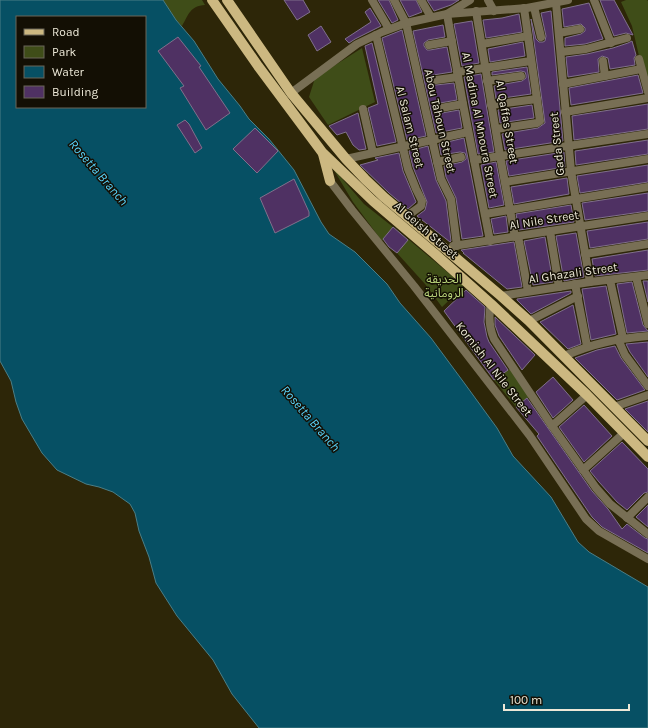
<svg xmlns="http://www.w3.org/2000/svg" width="648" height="728" font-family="Karla,'Noto Sans Arabic',sans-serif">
	<rect width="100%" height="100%" fill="#2d2608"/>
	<g fill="#3f4d18">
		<path d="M163 0H202L205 5C190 6 189 14 182 26L176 20Z"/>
		<polygon points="626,0 647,0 648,1 648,85 642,69 632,26 621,2"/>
		<polygon points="362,48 375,102 328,125 309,97 315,78"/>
		<polygon points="332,167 364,204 393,227 382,241 353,202"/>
		<polygon points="408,239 464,286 442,307 425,284 397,253"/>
		<polygon points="511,368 532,395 516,407 494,380"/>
	</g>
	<path fill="#065064" stroke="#4b7e86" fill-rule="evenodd" d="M0 0H163L176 20 194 41 218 79 240 106 249 119 269 139 294 170 321 222 329 234 355 252 387 284 400 303 431 338 465 384 497 428 513 456 551 497 578 542 589 552 648 587V728H259L232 694 213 660 177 616 156 583 149 557 139 531 135 513 130 504 113 492 99 487 86 484 57 470 42 453 22 419 16 402 11 381 0 361ZM17 17H145V107H17Z"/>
	<g fill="#4f3163" stroke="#80708c">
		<polygon points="284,0 303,0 310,12 297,20"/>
		<polygon points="378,0 389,0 398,20 392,23"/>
		<polygon points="400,0 416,0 422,12 409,17"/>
		<polygon points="427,0 459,0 451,5 434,11"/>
		<polygon points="600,0 614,0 633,35 626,33 614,36"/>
		<polygon points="589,3 603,39 585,44 565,46 565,38 581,34 585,31 585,28 581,24 564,27 562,9"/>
		<polygon points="370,8 381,26 355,39 349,43 345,39 371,22 365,12"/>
		<polygon points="551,11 563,141 505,150 502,134 538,128 545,123 531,19 536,39 539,42 543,42 545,41 546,36 541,13"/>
		<polygon points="519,14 522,32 486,38 483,20 502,18"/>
		<polygon points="472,21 479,63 462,66 454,24"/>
		<polygon points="443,25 445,37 428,40 424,43 424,46 427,50 430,50 447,47 452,72 433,75 431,81 434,85 436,85 454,83 457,100 440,103 436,106 436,109 439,113 442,113 459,110 462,128 436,133 413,31"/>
		<polygon points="321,26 331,42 317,51 308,35"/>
		<polygon points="402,30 426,136 407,140 382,38"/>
		<polygon points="178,37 201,66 199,67 230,113 206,130 180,88 184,86 158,51"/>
		<polygon points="632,41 636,55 634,58 635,65 610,69 608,58 602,56 598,59 599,72 568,77 566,57 587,54 613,48 628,43"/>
		<polygon points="523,42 525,56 490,62 488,49"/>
		<polygon points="372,43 396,142 377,146 368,108 378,104 365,46"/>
		<polygon points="527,67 531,94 496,99 494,86 522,81 526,78 526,75 525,72 521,71 492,75 492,72"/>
		<polygon points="481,74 494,152 478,154 464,77"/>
		<polygon points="638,75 643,93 571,105 569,88"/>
		<polygon points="648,104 648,129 574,140 572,116"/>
		<polygon points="532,105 534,118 500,123 498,110"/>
		<polygon points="358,113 366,149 359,150 353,145 346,132 337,135 329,126"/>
		<polygon points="185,120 189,124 202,148 195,153 177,125"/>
		<polygon points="255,128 278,151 257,173 233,149"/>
		<polygon points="464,138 483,236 462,239 456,198 446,177 444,166 462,162 466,159 466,156 465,153 460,152 441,155 439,144"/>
		<polygon points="648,140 648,154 576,165 575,151"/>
		<polygon points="428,146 436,180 446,201 451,241 450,242 417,216 425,210 427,202 413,167 409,151"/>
		<polygon points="564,152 565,167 509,176 506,161"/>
		<polygon points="399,153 403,171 416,202 408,209 389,193 360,165 378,160 375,158"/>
		<polygon points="496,162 504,205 489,208 481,165"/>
		<polygon points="648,165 648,182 580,193 577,176"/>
		<polygon points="567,178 569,194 514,204 511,187"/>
		<polygon points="294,179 309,212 309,216 275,233 260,198"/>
		<polygon points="648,193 648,211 585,220 582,203"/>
		<polygon points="571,205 574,222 519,230 516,214"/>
		<polygon points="506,216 508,232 494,234 491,219"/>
		<polygon points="648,222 648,239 590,248 587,231"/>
		<polygon points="393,227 408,240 397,253 389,247 383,239"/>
		<polygon points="576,233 584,277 564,281 556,236"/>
		<polygon points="545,237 553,282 533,285 524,241"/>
		<polygon points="514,242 522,287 507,289 463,253 464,253 461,250"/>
		<polygon points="648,250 648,270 595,276 592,259"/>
		<polygon points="643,281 648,281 648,302"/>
		<polygon points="632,282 643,325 648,331 627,333 617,284"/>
		<polygon points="606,286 616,334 591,340 582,289"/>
		<polygon points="466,290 485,307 484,322 487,337 489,342 508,370 494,380 444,311"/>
		<polygon points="571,291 571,293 531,314 517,300 517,299"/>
		<polygon points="573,305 581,344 568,349 540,322"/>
		<polygon points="495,317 535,355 522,370 499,336 495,325"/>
		<polygon points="648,342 648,377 630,352 626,344"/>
		<polygon points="615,346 621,358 645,390 617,400 575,358 597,350"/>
		<polygon points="553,377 573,400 553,418 536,392"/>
		<polygon points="527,398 592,491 608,509 622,529 627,524 645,538 648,539 648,553 602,527 592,517 537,436 539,434 516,407"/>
		<polygon points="648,401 648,432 625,409"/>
		<polygon points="584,405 612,436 584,462 559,427"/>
		<polygon points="622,442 648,469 648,492 644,493 627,510 617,502 599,482 590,471"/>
		<polygon points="648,505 648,527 636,517"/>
	</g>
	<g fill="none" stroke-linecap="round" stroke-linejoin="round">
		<g stroke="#786f55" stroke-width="8">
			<polyline points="372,0 389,29"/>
			<polyline points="394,0 406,23 441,179 451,199 457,246"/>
			<polyline points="421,0 431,17"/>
			<polyline points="470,0 447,14 463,104 490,241"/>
			<polyline points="488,0 494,11"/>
			<polyline points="594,0 611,43"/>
			<polyline points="556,3 571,171 590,282"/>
			<polyline points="534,7 541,37"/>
			<polyline points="476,11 500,156 515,237"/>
			<polyline points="559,33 580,29"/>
			<polyline points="376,35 408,169 416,189 422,201 421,206 407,216"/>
			<polyline points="482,44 528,36"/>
			<polyline points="429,45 452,41"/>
			<polyline points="561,52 586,49 627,38"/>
			<polyline points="639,59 648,92"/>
			<polyline points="603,61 605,76"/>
			<polyline points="457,72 531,61"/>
			<polyline points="436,80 458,77"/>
			<polyline points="487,81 521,76"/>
			<polyline points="563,84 641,69"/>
			<polyline points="291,93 357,44 382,32 406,23 447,14 527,8 568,0"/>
			<polyline points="491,105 537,99"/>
			<polyline points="441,108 463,104"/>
			<polyline points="363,109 373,153"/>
			<polyline points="565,112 648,98"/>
			<polyline points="496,129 537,123 540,121 524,8"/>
			<polyline points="346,159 468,132"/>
			<polyline points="474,160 648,134"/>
			<polyline points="437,162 461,157"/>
			<polyline points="330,181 352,210 414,286 530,436 586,519 599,531 648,559"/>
			<polyline points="505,182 648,159"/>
			<polyline points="485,214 648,187"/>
			<polyline points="550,231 559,287"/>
			<polyline points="518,236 528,291"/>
			<polyline points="453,246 648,216"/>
			<polyline points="585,254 648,244"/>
			<polyline points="636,277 648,324"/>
			<polyline points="610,280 623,338"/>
			<polyline points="575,284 587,346"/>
			<polyline points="501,296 590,282 648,275"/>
			<path d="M491 304C488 317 489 327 494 339L552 426 596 488 610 504 648 534"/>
			<polyline points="529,321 578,296"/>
			<polyline points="618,339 625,355 648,386"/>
			<path d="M564 356C595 343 615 339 648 336"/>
			<polyline points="614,407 648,395"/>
			<polyline points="552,426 587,395"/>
			<polyline points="583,470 624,433"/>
			<polyline points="627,518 648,497"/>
		</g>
		<g stroke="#ccb881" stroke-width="10">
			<polyline points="212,0 258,66 322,152 373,201 434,253 491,304 587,395 648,457"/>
			<polyline points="227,0 291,93 346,159 365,179 385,198 501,296 529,321 648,441"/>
			<polyline points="323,154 330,181"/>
		</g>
	</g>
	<g text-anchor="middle" stroke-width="3" stroke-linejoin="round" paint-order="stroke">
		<g font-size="12" fill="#ece8d7" stroke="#130f04">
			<text transform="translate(440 121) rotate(77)" y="4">Abou Tahoun Street</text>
			<text transform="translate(507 122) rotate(80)" y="4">Al Qaffas Street</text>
			<text transform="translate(480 125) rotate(79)" y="4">Al Madina Al Mnoura Street</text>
			<text transform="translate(410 127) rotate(76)" y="4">Al Salam Street</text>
			<text transform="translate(557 144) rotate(-96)" y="4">Gada Street</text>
			<text transform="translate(544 220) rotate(-9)" y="4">Al Nile Street</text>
			<text transform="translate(426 230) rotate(41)" y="4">Al Geish Street</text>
			<text transform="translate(573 273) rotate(-8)" y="4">Al Ghazali Street</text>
			<text transform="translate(494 369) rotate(52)" y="4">Kornish Al Nile Street</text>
		</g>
		<g font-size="12" fill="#b9d47a" stroke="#130f04">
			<text x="444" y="283">الحديقة<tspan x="444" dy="14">الرومانية</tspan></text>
		</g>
		<g font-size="13" font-style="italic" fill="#58d2f9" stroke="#130f04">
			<text transform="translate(99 172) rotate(49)" y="5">Rosetta Branch</text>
			<text transform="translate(311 418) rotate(49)" y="5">Rosetta Branch</text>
		</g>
	</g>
	<rect x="16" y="16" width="130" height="92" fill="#130f04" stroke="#6a6658"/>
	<rect x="24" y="29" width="20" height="6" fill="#ccb881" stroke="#6a6658"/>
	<text x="52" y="36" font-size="12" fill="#ece8d7">Road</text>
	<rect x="24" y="46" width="20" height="12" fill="#3f4d18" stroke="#6a6658"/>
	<text x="52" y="56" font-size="12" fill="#ece8d7">Park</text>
	<rect x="24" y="66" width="20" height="12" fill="#065064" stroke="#6a6658"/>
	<text x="52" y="76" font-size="12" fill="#ece8d7">Water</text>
	<rect x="24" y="86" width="20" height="12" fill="#4f3163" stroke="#6a6658"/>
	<text x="52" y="96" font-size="12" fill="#ece8d7">Building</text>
	<path d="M504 704v6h125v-6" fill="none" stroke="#ece8d7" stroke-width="2"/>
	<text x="510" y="704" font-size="12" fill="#ece8d7" stroke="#130f04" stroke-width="3" paint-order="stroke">100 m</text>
</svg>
